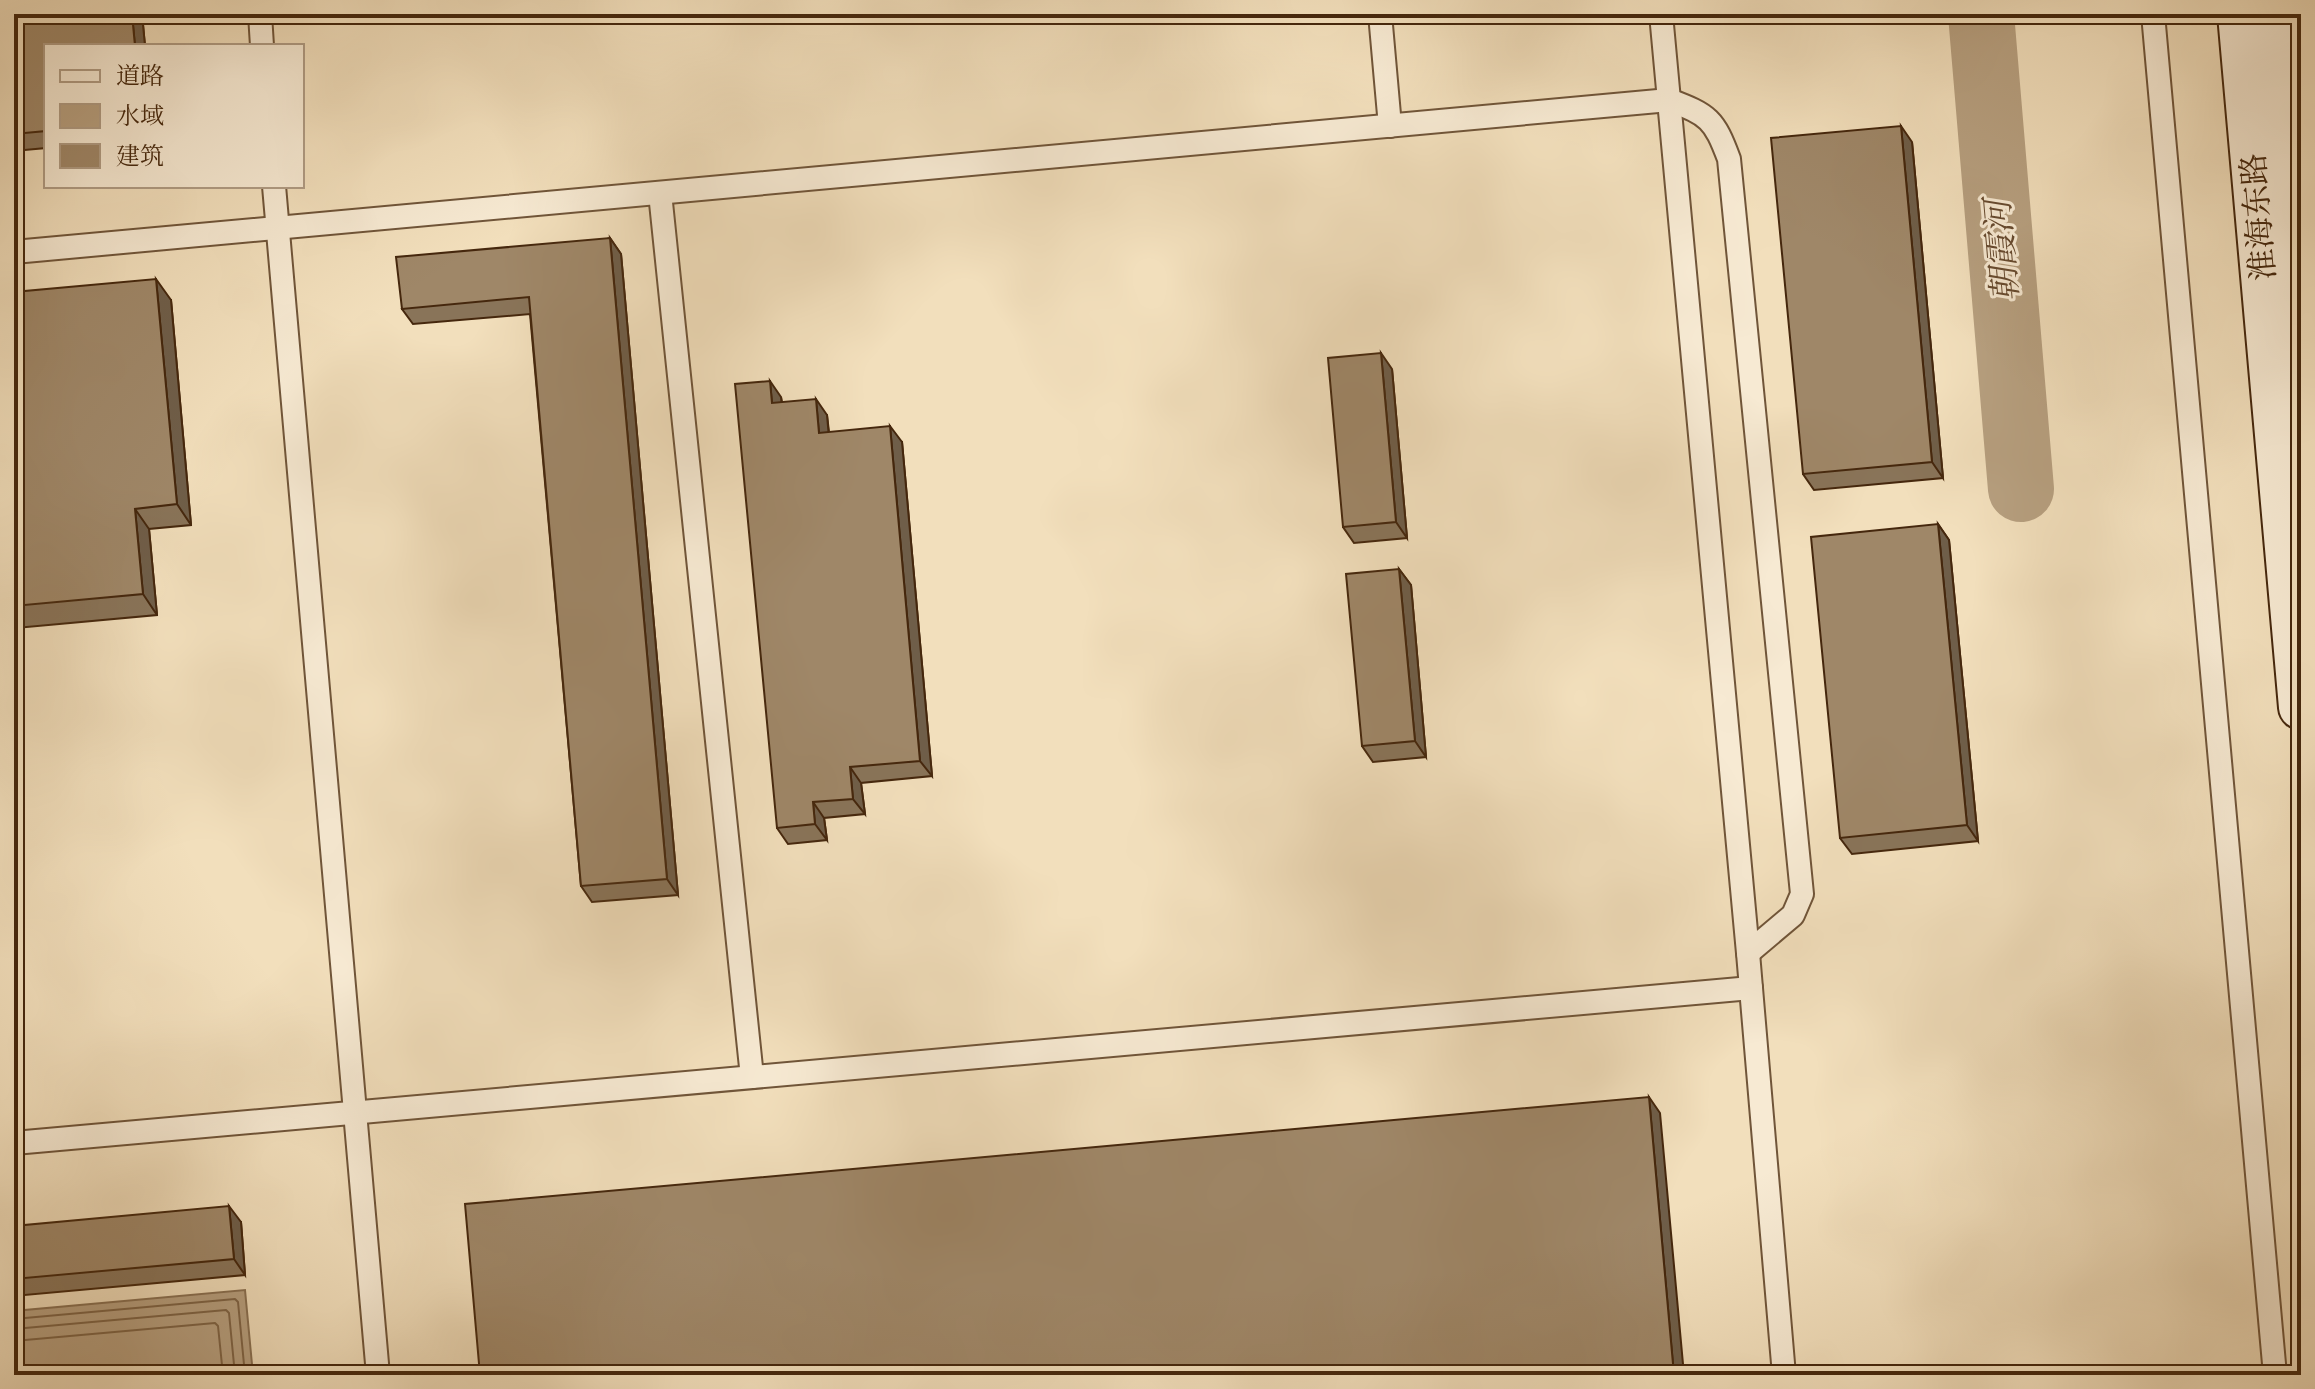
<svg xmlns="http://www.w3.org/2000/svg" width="2315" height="1389" font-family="'Old Standard TT','Noto Serif SC',serif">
	<rect width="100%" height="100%" fill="#f2dfbc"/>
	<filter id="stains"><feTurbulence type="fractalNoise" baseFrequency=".0025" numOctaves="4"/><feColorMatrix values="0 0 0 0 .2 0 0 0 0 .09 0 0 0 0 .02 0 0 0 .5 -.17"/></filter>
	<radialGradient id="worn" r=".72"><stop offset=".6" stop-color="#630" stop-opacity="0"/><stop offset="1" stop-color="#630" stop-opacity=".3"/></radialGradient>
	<polygon fill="#b7a080" stroke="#897052" stroke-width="2" points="245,1290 253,1375 14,1375 14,1311"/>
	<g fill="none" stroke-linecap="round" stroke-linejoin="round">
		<g stroke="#7e6446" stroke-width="2">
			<polyline points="14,1319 235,1299 238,1302 245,1375"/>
			<polyline points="14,1329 226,1310 229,1313 235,1375"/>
			<polyline points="14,1341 215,1323 218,1326 223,1375"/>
		</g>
		<polyline stroke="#b7a080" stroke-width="66" points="1981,14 2021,489"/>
		<defs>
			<g id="lane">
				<polyline points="260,14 262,46"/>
				<polyline points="1380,14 1390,126"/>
				<polyline points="1661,14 1748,953 1784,1375"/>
				<polyline points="2153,14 2275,1375"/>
				<polyline points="274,186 378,1375"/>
				<polyline points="660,193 752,1077"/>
				<path d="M14 252 1669 100C1709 115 1714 119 1729 159L1802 894 1793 915 1748 953"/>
				<polyline points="14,1143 1751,988"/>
			</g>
			<g id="secondary">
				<polyline points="2240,14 2301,707"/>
				<polyline points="2272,14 2301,341"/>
			</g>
		</defs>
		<use href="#lane" stroke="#705539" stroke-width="26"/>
		<use href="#secondary" stroke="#45270d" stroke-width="48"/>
		<use href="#lane" stroke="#f7ead3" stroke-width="22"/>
		<use href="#secondary" stroke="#f7ead3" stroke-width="44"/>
	</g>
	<g fill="#897459" stroke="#45270d" stroke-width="2">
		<polygon points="14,14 142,14 145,46 46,46 46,148 14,151"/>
		<polygon points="1912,142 1943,478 1814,490 1803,474"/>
		<polygon points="610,238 621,254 678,895 592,902 581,886 530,314 413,324 402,309"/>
		<polygon points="14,292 171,300 191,525 149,529 157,615 16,628 14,625 14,445 23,444 18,387 14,388"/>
		<polygon points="1392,369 1407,538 1354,543 1343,527"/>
		<polygon points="781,397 782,402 827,415 829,432 902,442 932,776 861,783 865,814 824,818 827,840 788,844 777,828"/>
		<polygon points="1938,524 1949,540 1978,841 1852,854 1840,838"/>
		<polygon points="1399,569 1411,585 1426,757 1373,762 1362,746"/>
		<polygon points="241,1222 245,1275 14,1296 14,1226"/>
	</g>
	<g fill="#6f5e49" stroke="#45270d" stroke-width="2">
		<polygon points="132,14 142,14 145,46 135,46"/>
		<polygon points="1901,126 1912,142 1943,478 1932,462"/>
		<polygon points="610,238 621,254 678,895 667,879"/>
		<polygon points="156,279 171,300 191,525 177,504"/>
		<polygon points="1381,353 1392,369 1407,538 1396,522"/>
		<polygon points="770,381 781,397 783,419 772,403"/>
		<polygon points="816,399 827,415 830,449 819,433"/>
		<polygon points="890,426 902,442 932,776 920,761"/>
		<polygon points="135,509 149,529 157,615 143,594"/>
		<polygon points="1938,524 1949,540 1978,841 1967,825"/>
		<polygon points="1399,569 1411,585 1426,757 1415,741"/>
		<polygon points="850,767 861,783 865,814 853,799"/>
		<polygon points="813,802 824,818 827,840 815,824"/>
		<polygon points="1649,1097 1660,1113 1684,1375 1674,1375"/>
		<polygon points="229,1206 241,1222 245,1275 234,1259"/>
	</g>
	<g fill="#9f8768" stroke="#45270d" stroke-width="2">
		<polygon points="14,14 132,14 135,46 46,46 46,131 14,134"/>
		<polygon points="1901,126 1932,462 1803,474 1771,138"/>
		<polygon points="610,238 667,879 581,886 529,297 402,309 396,257"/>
		<polygon points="156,279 177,504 135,509 143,594 14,606 14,445 23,444 16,366 14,366 14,292"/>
		<polygon points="1381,353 1396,522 1343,527 1328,358"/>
		<polygon points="770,381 772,403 816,399 819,433 890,426 920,761 850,767 853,799 813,802 815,824 777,828 735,384"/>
		<polygon points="1938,524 1967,825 1840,838 1811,537"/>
		<polygon points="1399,569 1415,741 1362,746 1346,574"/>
		<polygon points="1649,1097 1674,1375 480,1375 465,1204"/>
		<polygon points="229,1206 234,1259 14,1279 14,1226"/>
	</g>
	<g text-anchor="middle" stroke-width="6" stroke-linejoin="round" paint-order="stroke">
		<g font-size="32" fill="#45270d" stroke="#f7ead3">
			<text transform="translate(2258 217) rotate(-95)" y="11">淮海东路</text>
		</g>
		<g font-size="34" font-style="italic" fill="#674b30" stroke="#f7ead3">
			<text transform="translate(2001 251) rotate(-95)" y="12">朝霞河</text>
		</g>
	</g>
	<rect width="2315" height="1389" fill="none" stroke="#f2dfbc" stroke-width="48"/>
	<rect x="16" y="16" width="2283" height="1357" fill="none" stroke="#45270d" stroke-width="4"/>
	<rect x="24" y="24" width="2267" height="1341" fill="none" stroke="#45270d" stroke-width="2"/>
	<rect x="44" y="44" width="260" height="144" fill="#f7ead3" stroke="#b09c84" stroke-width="2"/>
	<rect x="60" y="70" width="40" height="12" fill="#f7ead3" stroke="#b09c84" stroke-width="2"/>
	<text x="116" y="84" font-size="24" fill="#45270d">道路</text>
	<rect x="60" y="104" width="40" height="24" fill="#b7a080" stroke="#b09c84" stroke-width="2"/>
	<text x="116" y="124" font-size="24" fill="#45270d">水域</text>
	<rect x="60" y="144" width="40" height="24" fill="#9f8768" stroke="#b09c84" stroke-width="2"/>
	<text x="116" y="164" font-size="24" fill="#45270d">建筑</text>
	<rect width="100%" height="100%" filter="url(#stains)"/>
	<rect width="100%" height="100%" fill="url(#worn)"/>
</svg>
